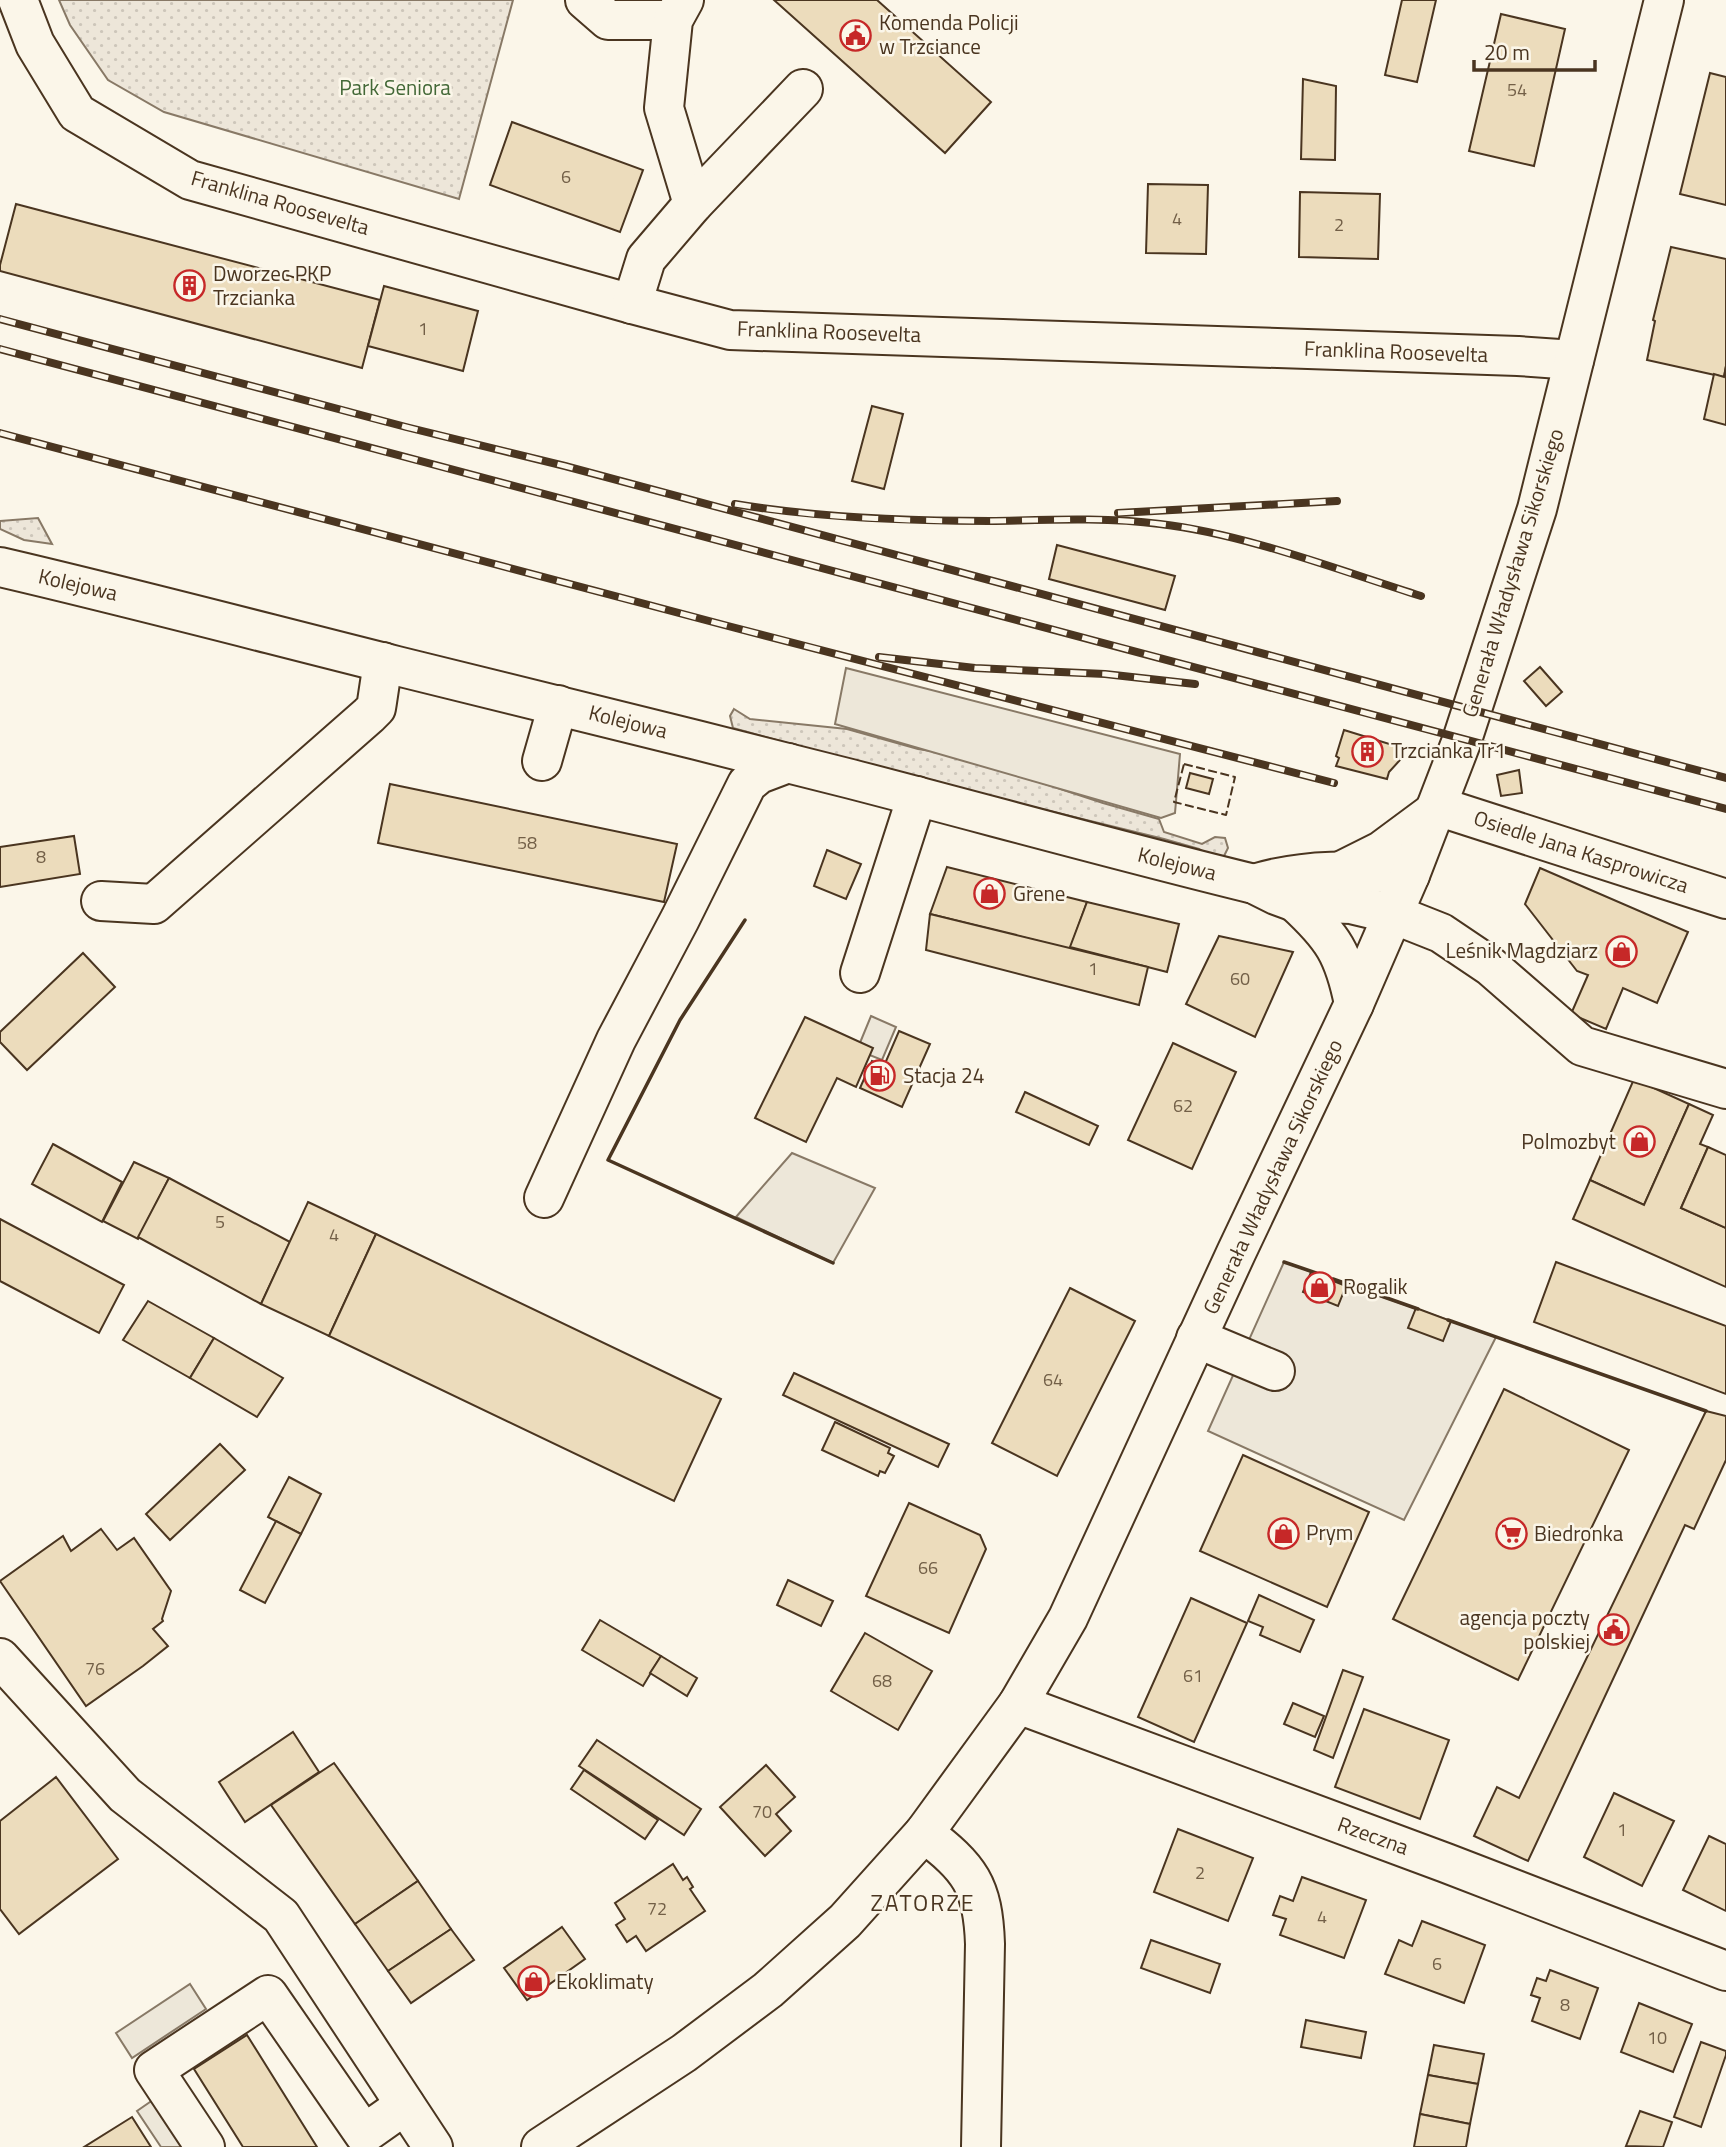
<svg xmlns="http://www.w3.org/2000/svg" width="1726" height="2147" font-family="'Titillium Web',sans-serif">
	<defs>
		<pattern id="green-dots" width="8" height="8" patternUnits="userSpaceOnUse" patternTransform="scale(1.75)"><rect width="8" height="8" fill="#ede6d9"/><path d="M2 2h.1M6 6h.1" fill="none" stroke="#cdc6ba" stroke-width="1.8" stroke-linecap="round"/></pattern>
	</defs>
	<rect width="100%" height="100%" fill="#fbf6e9"/>
	<g fill="url(#green-dots)" stroke="#887966" stroke-width="2">
		<polygon points="59,0 513,0 459,199 164,112 108,80 70,25"/>
		<polygon points="38,518 52,544 24,540 0,529 0,521"/>
		<polygon points="734,709 750,719 847,729 918,749 957,755 1103,803 1159,819 1164,832 1202,844 1215,837 1225,838 1228,848 1224,856 1214,858 1199,849 1164,839 927,781 733,728 730,716"/>
	</g>
	<g fill="#ede7d9" stroke="#887966" stroke-width="2">
		<polygon points="846,668 1180,754 1175,813 1161,818 835,724"/>
		<polygon points="871,1016 896,1027 882,1060 857,1050"/>
		<polygon points="792,1153 875,1188 833,1263 736,1217"/>
		<polygon points="1284,1262 1496,1337 1404,1520 1208,1431"/>
		<polygon points="190,1984 206,2009 132,2058 116,2033"/>
		<polygon points="163,2093 184,2147 161,2147 137,2111"/>
	</g>
	<g fill="#ecdcbc" stroke="#4a3520" stroke-width="2">
		<polygon points="774,0 877,0 991,102 945,153"/>
		<polygon points="1402,0 1436,0 1417,82 1385,75"/>
		<polygon points="1501,14 1565,29 1534,166 1469,151"/>
		<polygon points="1710,73 1726,77 1726,205 1680,194"/>
		<polygon points="1303,79 1336,86 1335,160 1301,159"/>
		<polygon points="512,122 643,170 620,232 490,185"/>
		<polygon points="1148,184 1208,185 1206,254 1146,253"/>
		<polygon points="1300,192 1380,194 1378,259 1299,257"/>
		<polygon points="16,204 380,300 362,368 0,271 0,265"/>
		<polygon points="1671,247 1726,259 1726,366 1724,377 1647,360 1655,321 1653,320"/>
		<polygon points="384,286 478,311 463,371 368,346"/>
		<polygon points="1726,366 1726,425 1704,419 1714,374 1724,377"/>
		<polygon points="872,406 903,414 884,489 852,481"/>
		<polygon points="1057,545 1175,576 1165,610 1049,579"/>
		<polygon points="1540,667 1562,692 1546,706 1524,681"/>
		<polygon points="1344,730 1396,746 1400,760 1389,772 1387,779 1336,766 1339,758 1336,756"/>
		<polygon points="1519,770 1522,793 1501,796 1497,775"/>
		<polygon points="1190,773 1213,779 1209,794 1186,788"/>
		<polygon points="390,784 677,844 664,902 378,843"/>
		<polygon points="74,836 80,874 0,887 0,847"/>
		<polygon points="827,850 861,864 846,899 814,886"/>
		<polygon points="947,867 1087,902 1070,949 930,914"/>
		<polygon points="1540,868 1688,932 1657,1003 1623,988 1606,1029 1571,1014 1588,975 1577,971 1525,904"/>
		<polygon points="1087,902 1179,924 1167,972 1070,947"/>
		<polygon points="930,914 1148,967 1139,1005 926,950"/>
		<polygon points="1219,936 1293,952 1255,1037 1186,1004"/>
		<polygon points="83,953 115,987 27,1070 0,1042 0,1032"/>
		<polygon points="805,1017 873,1048 856,1087 837,1078 806,1142 755,1118"/>
		<polygon points="899,1031 930,1044 902,1107 860,1088 872,1061 884,1066"/>
		<polygon points="1173,1043 1236,1072 1192,1169 1128,1140"/>
		<polygon points="1634,1079 1689,1104 1644,1205 1590,1180"/>
		<polygon points="1025,1092 1098,1126 1089,1145 1016,1112"/>
		<polygon points="1689,1104 1713,1115 1700,1144 1708,1147 1681,1208 1726,1228 1726,1287 1573,1219 1590,1180 1644,1205"/>
		<polygon points="53,1144 122,1182 102,1222 32,1184"/>
		<polygon points="1708,1147 1726,1155 1726,1228 1681,1208"/>
		<polygon points="134,1162 169,1178 138,1239 103,1221"/>
		<polygon points="169,1178 290,1242 261,1304 138,1237"/>
		<polygon points="308,1202 376,1234 329,1336 261,1304"/>
		<polygon points="0,1219 124,1285 99,1333 0,1281"/>
		<polygon points="376,1234 721,1399 674,1501 329,1336"/>
		<polygon points="1556,1262 1726,1326 1726,1394 1534,1322"/>
		<polygon points="1311,1272 1346,1286 1338,1306 1303,1292"/>
		<polygon points="1070,1288 1135,1321 1057,1476 992,1443"/>
		<polygon points="148,1301 214,1338 190,1378 123,1340"/>
		<polygon points="1416,1308 1451,1321 1443,1341 1408,1328"/>
		<polygon points="214,1338 283,1378 257,1417 190,1378"/>
		<polygon points="794,1373 949,1444 938,1467 783,1395"/>
		<polygon points="1504,1389 1629,1450 1518,1680 1393,1619"/>
		<polygon points="1706,1411 1726,1416 1726,1460 1694,1529 1685,1525 1528,1861 1474,1836 1497,1787 1519,1798"/>
		<polygon points="835,1422 890,1448 888,1453 894,1456 885,1473 880,1471 878,1476 822,1450"/>
		<polygon points="220,1444 245,1470 170,1540 146,1514"/>
		<polygon points="1243,1455 1369,1512 1327,1607 1200,1551"/>
		<polygon points="289,1477 321,1494 301,1534 268,1517"/>
		<polygon points="909,1503 980,1535 986,1549 949,1633 866,1596"/>
		<polygon points="276,1521 301,1534 265,1603 240,1590"/>
		<polygon points="101,1529 117,1550 134,1538 171,1591 162,1619 163,1621 153,1629 168,1646 143,1666 86,1706 0,1581 63,1536 71,1551"/>
		<polygon points="788,1580 833,1601 821,1626 777,1605"/>
		<polygon points="1259,1595 1314,1620 1300,1652 1260,1635 1263,1627 1248,1621"/>
		<polygon points="1191,1598 1247,1623 1194,1742 1138,1717"/>
		<polygon points="600,1620 661,1656 643,1686 582,1650"/>
		<polygon points="865,1633 932,1671 898,1730 831,1691"/>
		<polygon points="661,1656 697,1678 687,1696 650,1673"/>
		<polygon points="1343,1670 1363,1677 1333,1758 1314,1750"/>
		<polygon points="1293,1703 1324,1716 1315,1737 1284,1724"/>
		<polygon points="1364,1709 1449,1740 1420,1819 1335,1787"/>
		<polygon points="293,1732 319,1772 245,1822 219,1782"/>
		<polygon points="597,1740 701,1809 684,1835 579,1766"/>
		<polygon points="334,1763 418,1881 355,1924 271,1805"/>
		<polygon points="766,1765 795,1797 776,1814 791,1831 765,1856 720,1807"/>
		<polygon points="584,1770 658,1820 645,1839 571,1789"/>
		<polygon points="56,1777 118,1859 19,1934 0,1909 0,1821"/>
		<polygon points="1614,1793 1674,1821 1642,1886 1584,1857"/>
		<polygon points="1178,1829 1253,1858 1228,1921 1154,1892"/>
		<polygon points="1709,1836 1726,1844 1726,1911 1683,1890"/>
		<polygon points="673,1864 683,1880 687,1877 693,1887 690,1889 705,1911 646,1951 636,1936 627,1942 616,1925 625,1919 615,1903"/>
		<polygon points="1302,1877 1366,1900 1344,1958 1280,1935 1286,1919 1273,1915 1280,1896 1293,1901"/>
		<polygon points="418,1881 451,1929 388,1971 355,1924"/>
		<polygon points="1422,1921 1485,1945 1464,2003 1385,1974 1399,1940 1412,1946"/>
		<polygon points="562,1927 585,1959 527,2000 504,1968"/>
		<polygon points="451,1929 474,1960 411,2003 388,1971"/>
		<polygon points="1151,1940 1220,1964 1210,1993 1141,1968"/>
		<polygon points="1550,1970 1598,1988 1580,2039 1532,2021 1540,1998 1531,1995 1537,1978 1546,1981"/>
		<polygon points="1639,2003 1692,2024 1673,2072 1621,2052"/>
		<polygon points="1306,2020 1366,2032 1361,2058 1301,2047"/>
		<polygon points="247,2035 317,2147 243,2147 194,2069"/>
		<polygon points="1701,2042 1726,2051 1726,2055 1701,2127 1674,2117"/>
		<polygon points="1434,2045 1484,2054 1478,2084 1428,2075"/>
		<polygon points="1428,2075 1478,2084 1470,2124 1420,2114"/>
		<polygon points="1640,2111 1672,2122 1663,2147 1626,2146"/>
		<polygon points="1420,2114 1470,2124 1466,2147 1414,2147"/>
		<polygon points="132,2117 151,2147 84,2147"/>
	</g>
	<g fill="none" stroke-linecap="round" stroke-linejoin="round">
		<defs>
			<g id="minor">
				<polyline points="18,0 35,44 77,113 190,180 632,304 730,330 1518,356 1574,360"/>
				<polyline points="585,0 608,20 673,20"/>
				<polyline points="684,0 673,20 664,108 693,204"/>
				<polyline points="632,304 646,259 693,204 803,89"/>
				<path d="M0 567C133 598 265 633 397 666 548 704 700 740 851 779 986 814 1119 851 1254 884L1276 895 1295 902 1351 904 1393 914 1441 933 1490 966 1582 1046 1726 1089"/>
				<polyline points="542,761 558,705"/>
				<polyline points="1437,806 1726,899"/>
				<path d="M1254 884C1305 868 1357 870 1410 875"/>
				<polyline points="101,901 154,904 369,715 376,708 377,702 383,662"/>
				<polyline points="860,973 917,796"/>
				<polyline points="544,1198 616,1040 680,919 747,784 759,774 788,763"/>
				<polyline points="1196,1338 1275,1371"/>
				<polyline points="0,1658 125,1795 281,1916 433,2147"/>
				<polyline points="1018,1704 1446,1863 1726,1971"/>
				<path d="M924 1833C970 1868 983 1885 985 1944L981 2147"/>
				<polyline points="205,2147 154,2070 268,1995 364,2134 405,2105"/>
			</g>
			<g id="major">
				<polyline points="1341,871 1381,851 1435,811"/>
				<path d="M1295 902C1333 937 1344 954 1354 1004"/>
				<polyline points="541,2147 684,2053 768,1990 845,1921 924,1833 1018,1704 1068,1618 1236,1253 1354,1004 1410,875 1462,740 1537,509 1664,0"/>
			</g>
		</defs>
		<use href="#minor" stroke="#4a3520" stroke-width="42"/>
		<use href="#major" stroke="#4a3520" stroke-width="42"/>
		<use href="#minor" stroke="#fbf6e9" stroke-width="38"/>
		<use href="#major" stroke="#fbf6e9" stroke-width="38"/>
		<defs>
			<g id="rail">
				<polyline points="0,319 406,427 565,466 1726,778"/>
				<polyline points="0,349 1726,809"/>
				<polyline points="0,433 728,626 1334,783"/>
				<path d="M735 504C819 518 905 521 990 521 1046 520 1103 517 1160 524 1245 534 1338 570 1421 596"/>
				<polyline points="1118,513 1337,501"/>
				<polyline points="879,657 975,668 1105,674 1195,684"/>
			</g>
		</defs>
		<use href="#rail" stroke="#4a3520" stroke-width="8"/>
		<use href="#rail" stroke="#fbf6e9" stroke-width="5" stroke-dasharray="16" stroke-linecap="butt"/>
		<polygon stroke="#4a3520" stroke-width="2" stroke-dasharray="9 3.5" stroke-linecap="butt" points="1184,764 1235,777 1226,815 1174,802"/>
		<g stroke="#4a3520" stroke-width="3.5">
			<polyline points="745,920 680,1020 608,1160 833,1263"/>
			<polyline points="1284,1262 1316,1273"/>
			<polyline points="1333,1279 1418,1309"/>
			<polyline points="1448,1320 1706,1411"/>
		</g>
	</g>
	<defs>
		<symbol id="civic-ring" viewBox="-11 -11 22 22"><circle r="9.5" fill="#fbf6e9" stroke="#c62828" stroke-width="1.5"/><path d="M-.6-6.5H3V-4.5H.6V-3L4-1V1h2V6H-6V1h2V-1L-.6-3ZM-1.2 2.5V6h2.4V2.5Z" fill="#c62828"/></symbol>
		<symbol id="building-ring" viewBox="-11 -11 22 22"><circle r="9.5" fill="#fbf6e9" stroke="#c62828" stroke-width="1.5"/><path d="M-4-6H4V6H1V3H-1V6H-4ZM-2.5-4.3h1.7v1.8h-1.7ZM.8-4.3h1.7v1.8H.8ZM-2.5-1h1.7V.8h-1.7ZM.8-1h1.7V.8H.8Z" fill="#c62828"/></symbol>
		<symbol id="shop-ring" viewBox="-11 -11 22 22"><circle r="9.5" fill="#fbf6e9" stroke="#c62828" stroke-width="1.5"/><path d="M-5-2.5h2.3a2.7 3.5 0 0 1 5.4 0H5L5.5 6h-11ZM-1.5-2.5h3a1.5 2.3 0 0 0-3 0Z" fill="#c62828"/></symbol>
		<symbol id="fuel-ring" viewBox="-11 -11 22 22"><circle r="9.5" fill="#fbf6e9" stroke="#c62828" stroke-width="1.5"/><path d="M-5.5-6h7V0h2V4h1.3V-2.5L3-4.5l.8-.8L6-3V5H2.5V1h-1V6h-7ZM-4.2-4.7v3.2H.2V-4.7Z" fill="#c62828"/></symbol>
		<symbol id="supermarket-ring" viewBox="-11 -11 22 22"><circle r="9.5" fill="#fbf6e9" stroke="#c62828" stroke-width="1.5"/><path d="M-6-5.5h2.5l.6 2H6L4.5 2H-2.5L-4.4-4H-6ZM-1.5 3.2a1.3 1.3 0 1 0 .1 0ZM3 3.2a1.3 1.3 0 1 0 .1 0Z" fill="#c62828"/></symbol>
	</defs>
	<g fill-rule="evenodd">
		<use href="#civic-ring" x="838" y="18" width="35" height="35"/>
		<use href="#building-ring" x="172" y="268" width="35" height="35"/>
		<use href="#building-ring" x="1350" y="734" width="35" height="35"/>
		<use href="#shop-ring" x="972" y="876" width="35" height="35"/>
		<use href="#shop-ring" x="1604" y="934" width="35" height="35"/>
		<use href="#fuel-ring" x="862" y="1058" width="35" height="35"/>
		<use href="#shop-ring" x="1622" y="1124" width="35" height="35"/>
		<use href="#shop-ring" x="1302" y="1270" width="35" height="35"/>
		<use href="#shop-ring" x="1266" y="1516" width="35" height="35"/>
		<use href="#supermarket-ring" x="1494" y="1516" width="35" height="35"/>
		<use href="#civic-ring" x="1596" y="1612" width="35" height="35"/>
		<use href="#shop-ring" x="516" y="1964" width="35" height="35"/>
	</g>
	<g text-anchor="middle" stroke-width="5" stroke-linejoin="round" paint-order="stroke">
		<g font-size="18" fill="#725f47">
			<text x="1517" y="96">54</text>
			<text x="566" y="183">6</text>
			<text x="1177" y="225">4</text>
			<text x="1339" y="231">2</text>
			<text x="423" y="335">1</text>
			<text x="527" y="849">58</text>
			<text x="41" y="863">8</text>
			<text x="1093" y="975">1</text>
			<text x="1240" y="985">60</text>
			<text x="1183" y="1112">62</text>
			<text x="220" y="1228">5</text>
			<text x="334" y="1241">4</text>
			<text x="1053" y="1386">64</text>
			<text x="928" y="1574">66</text>
			<text x="95" y="1675">76</text>
			<text x="1193" y="1682">61</text>
			<text x="882" y="1687">68</text>
			<text x="762" y="1818">70</text>
			<text x="1622" y="1836">1</text>
			<text x="1200" y="1879">2</text>
			<text x="657" y="1915">72</text>
			<text x="1322" y="1923">4</text>
			<text x="1437" y="1970">6</text>
			<text x="1565" y="2011">8</text>
			<text x="1657" y="2044">10</text>
		</g>
		<g font-size="21" fill="#4a3520" stroke="#fbf6e9" text-anchor="start">
			<text x="879" y="30">Komenda Policji<tspan x="879" dy="24">w Trzciance</tspan></text>
			<text x="213" y="281">Dworzec PKP<tspan x="213" dy="24">Trzcianka</tspan></text>
			<text x="1391" y="758">Trzcianka Tr1</text>
			<text x="1013" y="901">Grene</text>
			<text x="1598" y="958" text-anchor="end">Leśnik Magdziarz</text>
			<text x="903" y="1083">Stacja 24</text>
			<text x="1616" y="1149" text-anchor="end">Polmozbyt</text>
			<text x="1343" y="1294">Rogalik</text>
			<text x="1306" y="1540">Prym</text>
			<text x="1534" y="1541">Biedronka</text>
			<text x="1590" y="1625" text-anchor="end">agencja poczty<tspan x="1590" dy="24">polskiej</tspan></text>
			<text x="556" y="1989">Ekoklimaty</text>
		</g>
		<g font-size="21" fill="#436837" stroke="#fbf6e9">
			<text x="395" y="95">Park Seniora</text>
		</g>
		<g font-size="21" fill="#4a3520" stroke="#fbf6e9">
			<text transform="translate(280 203) rotate(16)" y="7">Franklina Roosevelta</text>
			<text transform="translate(829 332) rotate(2)" y="7">Franklina Roosevelta</text>
			<text transform="translate(1396 352) rotate(2)" y="7">Franklina Roosevelta</text>
			<text transform="translate(1513 573) rotate(-73)" y="7">Generała Władysława Sikorskiego</text>
			<text transform="translate(78 585) rotate(13)" y="7">Kolejowa</text>
			<text transform="translate(628 722) rotate(14)" y="7">Kolejowa</text>
			<text transform="translate(1581 852) rotate(18)" y="7">Osiedle Jana Kasprowicza</text>
			<text transform="translate(1177 864) rotate(14)" y="7">Kolejowa</text>
			<text transform="translate(1273 1177) rotate(-65)" y="7">Generała Władysława Sikorskiego</text>
			<text transform="translate(1373 1836) rotate(20)" y="7">Rzeczna</text>
		</g>
		<g font-size="23" letter-spacing="2" fill="#4a3520" stroke="#fbf6e9">
			<text x="923" y="1911">ZATORZE</text>
		</g>
	</g>
	<path d="M1474 60v10h121v-10" fill="none" stroke="#4a3520" stroke-width="3.5"/>
	<text x="1484" y="60" font-size="21" fill="#4a3520" stroke="#fbf6e9" stroke-width="5" paint-order="stroke">20 m</text>
</svg>
